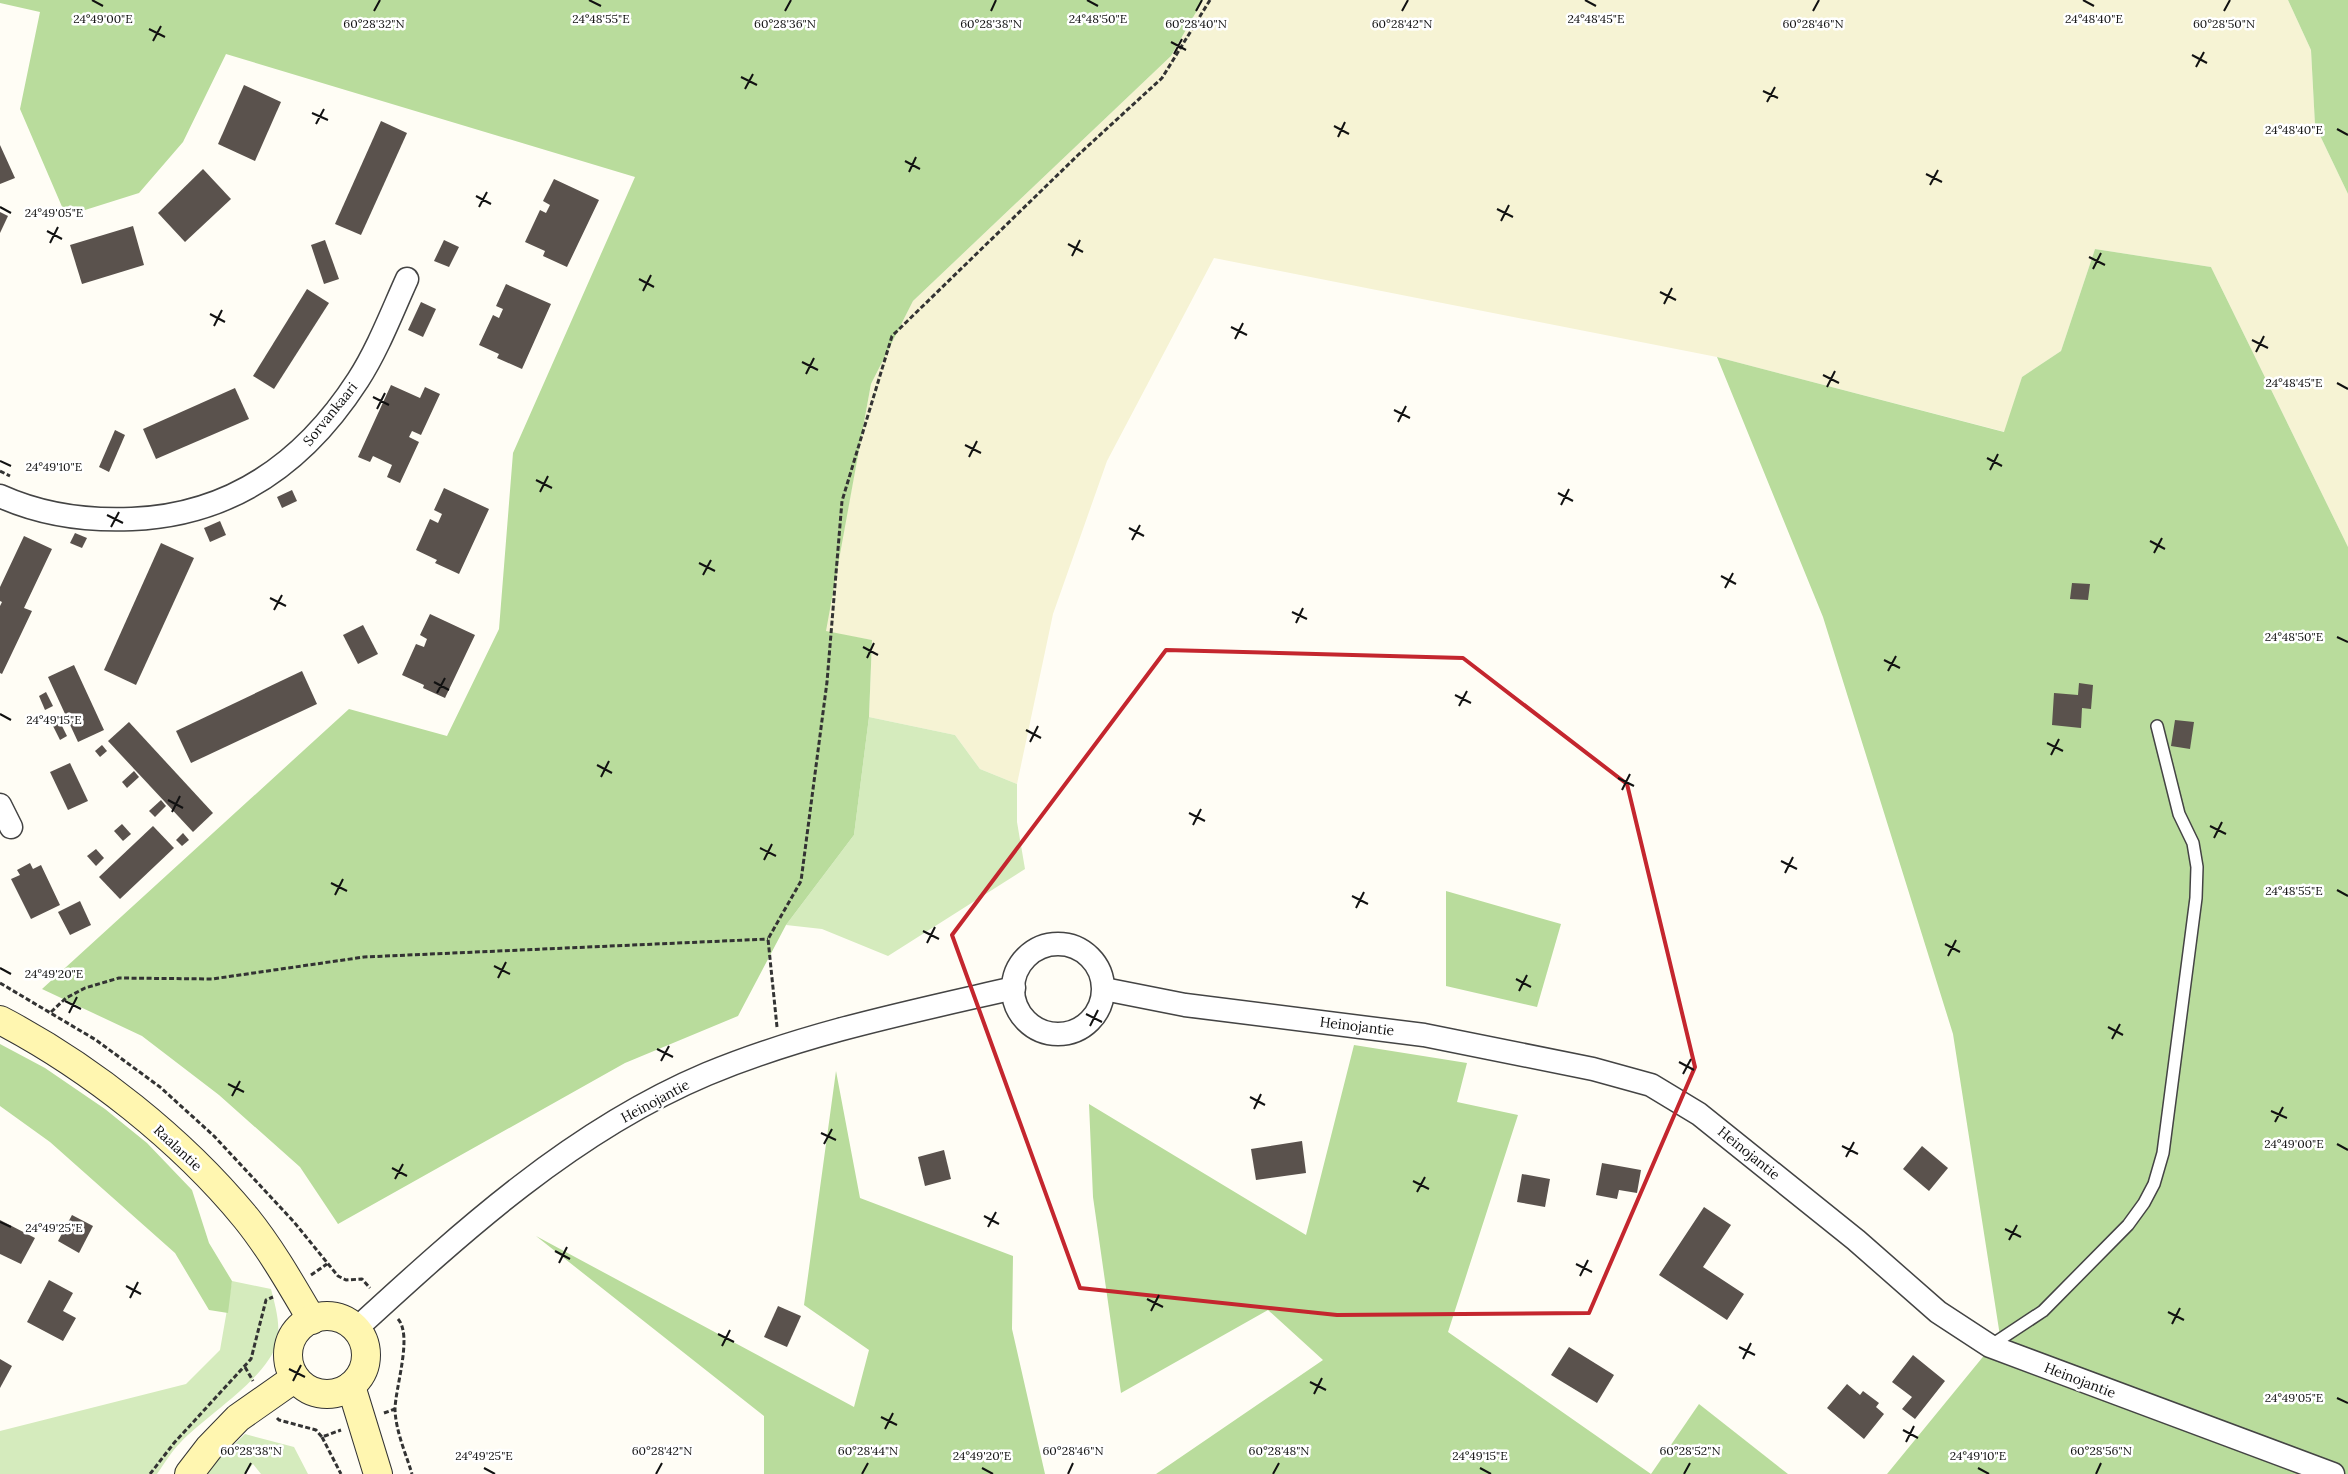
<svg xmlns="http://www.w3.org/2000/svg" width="2348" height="1474" font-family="Lora,serif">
	<rect width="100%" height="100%" fill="#fffdf5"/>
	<polygon fill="#f6f3d4" points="1203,0 2288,0 2311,50 2315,125 2348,194 2348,547 2211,267 2095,249 2061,351 2022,377 2005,432 1717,357 1214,258 1107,461 1053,614 1017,784 980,769 955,735 869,717 872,640 825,632 871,384 913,301 1171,56"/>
	<g fill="#d5ebbd">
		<polygon points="869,717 955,735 980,769 1017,784 1017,822 1025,869 888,956 822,929 786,925 854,835"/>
		<path d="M232 1281 271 1289C275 1305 281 1324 277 1342 268 1378 206 1415 180 1443 171 1452 164 1464 157 1474H0V1431L186 1384 220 1350Z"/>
		<polygon points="245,1434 294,1447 308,1474 261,1474 253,1464 245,1474 204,1474"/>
	</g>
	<g fill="#b9dc9c">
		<polygon points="0,0 1203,0 1171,56 913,301 871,384 826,631 872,640 869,717 854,835 786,925 738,1016 625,1063 338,1224 300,1167 219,1095 142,1036 42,989 349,709 447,736 499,629 513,453 635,177 226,54 183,142 139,193 66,216 20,109 40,12 0,3"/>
		<polygon points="2288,0 2348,0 2348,194 2315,125 2311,50"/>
		<polygon points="2095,249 2211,267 2348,547 2348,1474 1887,1474 2000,1336 1953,1034 1823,617 1717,357 2004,432 2022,377 2061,351"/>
		<polygon points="1446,891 1561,924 1537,1007 1446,986"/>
		<polygon points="0,1044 45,1068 105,1109 147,1143 192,1190 209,1243 232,1281 228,1313 209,1310 175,1253 50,1142 0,1106"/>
		<polygon points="1354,1045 1467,1063 1457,1102 1518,1115 1448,1332 1651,1474 1156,1474 1323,1360 1268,1310 1121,1393 1093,1197 1089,1104 1306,1235"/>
		<polygon points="836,1071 860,1198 1013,1256 1012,1329 1045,1474 764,1474 764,1416 536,1236 854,1407 869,1350 804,1305"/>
		<polygon points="1699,1404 1788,1474 1651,1474"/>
	</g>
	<g fill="#5a524d">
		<polygon points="244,85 281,102 255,161 218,144"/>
		<polygon points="381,121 407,133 361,235 335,224"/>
		<polygon points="0,145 15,178 0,184"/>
		<polygon points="203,169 231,199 185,242 158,213"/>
		<polygon points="554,179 599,200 567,267 543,256 545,251 525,242 540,210 546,213 550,205 543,201"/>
		<polygon points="0,212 8,216 0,233"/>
		<polygon points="133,226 144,265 82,284 70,245"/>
		<polygon points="325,240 339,279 324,284 311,245"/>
		<polygon points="444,240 459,247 449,267 434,261"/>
		<polygon points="506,284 551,304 522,369 497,358 499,354 479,345 493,315 499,318 503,309 496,306"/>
		<polygon points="307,289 329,303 274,389 253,376"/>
		<polygon points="421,302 436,309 423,337 408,330"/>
		<polygon points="391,385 420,398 425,387 440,394 421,435 412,431 409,437 419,442 400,483 387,477 392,465 373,456 370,462 358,457"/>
		<polygon points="235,388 249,419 156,459 143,429"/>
		<polygon points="115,430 125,435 109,472 99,467"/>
		<polygon points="444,488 489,509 459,574 435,563 437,560 416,550 430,519 438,523 442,514 434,510"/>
		<polygon points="292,490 297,501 282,508 277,497"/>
		<polygon points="220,521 226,535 210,542 204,528"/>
		<polygon points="75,533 87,538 82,548 70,543"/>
		<polygon points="24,536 52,549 24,608 32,611 2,674 0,673 0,606 2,602 0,601 0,587"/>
		<polygon points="161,543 194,558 136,685 104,670"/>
		<polygon points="2072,583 2090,584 2088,600 2070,599"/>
		<polygon points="430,614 475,635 445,698 423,688 424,685 402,675 416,644 424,647 427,639 420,635"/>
		<polygon points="363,625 378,654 358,664 343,635"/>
		<polygon points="74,665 104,730 78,742 48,677"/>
		<polygon points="302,671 317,704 191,763 176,731"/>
		<polygon points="2079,683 2093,685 2091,709 2082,708 2081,728 2052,725 2054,693 2078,695"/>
		<polygon points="46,692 53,706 45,710 39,696"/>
		<polygon points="2175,720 2194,722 2190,749 2171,746"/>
		<polygon points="60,722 67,736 60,740 53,726"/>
		<polygon points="129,722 213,813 193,832 108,741"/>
		<polygon points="102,745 107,751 100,757 95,751"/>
		<polygon points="70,763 88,801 68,810 50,772"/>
		<polygon points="134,771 139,777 127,788 122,782"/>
		<polygon points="161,800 166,806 155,817 149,811"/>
		<polygon points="122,824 131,834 123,841 114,831"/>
		<polygon points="153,826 174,848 120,899 99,877"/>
		<polygon points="183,833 189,840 182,846 176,840"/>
		<polygon points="96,849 104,858 96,866 87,856"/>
		<polygon points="30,863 33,869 41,865 60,905 31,919 11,879 20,875 17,870"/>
		<polygon points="80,901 91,925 70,935 58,912"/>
		<polygon points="1302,1141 1306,1173 1256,1180 1251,1149"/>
		<polygon points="1922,1146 1948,1168 1929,1191 1903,1169"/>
		<polygon points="944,1150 951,1179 925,1186 918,1157"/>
		<polygon points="1602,1163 1641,1170 1637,1193 1619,1190 1617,1199 1596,1195"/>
		<polygon points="1522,1174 1550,1179 1545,1207 1517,1202"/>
		<polygon points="1704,1207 1731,1225 1703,1267 1744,1294 1727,1320 1659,1275"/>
		<polygon points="72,1215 93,1226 79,1253 58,1241"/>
		<polygon points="0,1220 35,1238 21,1264 0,1254"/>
		<polygon points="49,1280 73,1293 63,1311 76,1318 63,1341 27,1322"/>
		<polygon points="778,1306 801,1316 787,1347 764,1337"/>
		<polygon points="1569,1347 1614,1375 1597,1403 1551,1375"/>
		<polygon points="1913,1355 1945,1381 1915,1419 1902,1409 1912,1397 1892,1382"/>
		<polygon points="0,1359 12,1366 0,1388"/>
		<polygon points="1847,1384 1860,1395 1863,1391 1879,1403 1876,1407 1884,1414 1864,1439 1827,1408"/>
	</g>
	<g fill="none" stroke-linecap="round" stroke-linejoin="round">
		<defs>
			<polyline id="lane" points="1990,1346 2043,1311 2128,1225 2144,1203 2154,1184 2163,1153 2196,898 2197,867 2193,843 2179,814 2157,726"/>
			<g id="street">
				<path d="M0 496C42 515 86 521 132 519 232 515 305 462 358 380 378 349 392 312 407 279"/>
				<polyline points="0,805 11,827"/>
				<circle cx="1058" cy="989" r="45"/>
				<polyline points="1104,989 1185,1005 1424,1035 1593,1069 1651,1085 1699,1114 1856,1240 1938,1312 1990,1346 2333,1474"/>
				<path d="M356 1329C463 1231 572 1131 707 1074 806 1033 910 1012 1014 988"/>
			</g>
			<g id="secondary">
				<path d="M0 1020C90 1067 182 1140 246 1218 271 1249 292 1286 312 1320"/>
				<circle cx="327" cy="1355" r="39"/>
				<polyline points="351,1386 378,1474"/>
				<polyline points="189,1474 209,1448 238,1418 295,1378"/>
			</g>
		</defs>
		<use href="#lane" stroke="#444" stroke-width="14"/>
		<use href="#street" stroke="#444" stroke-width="25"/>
		<use href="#secondary" stroke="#333" stroke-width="30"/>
		<g stroke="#333" stroke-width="3" stroke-dasharray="5 2.5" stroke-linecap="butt">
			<polyline points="0,471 10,476"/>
			<polyline points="0,983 96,1040 160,1087 214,1136 294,1222 338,1276 346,1280 362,1279 370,1288"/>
			<polyline points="51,1012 66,998 85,988 119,978 212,979 364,957 768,939"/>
			<polyline points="777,1027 768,939 801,881 827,682 842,501 892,336 1077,156 1162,78 1210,0"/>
			<polyline points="311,1275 327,1264"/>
			<path d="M398 1319C413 1336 395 1388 395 1410 396 1432 406 1454 412 1474"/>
			<polyline points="245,1367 253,1381"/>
			<polyline points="384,1413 395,1409"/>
			<polyline points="277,1418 279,1420 316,1430 322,1437 341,1430"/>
			<polyline points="322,1437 341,1474"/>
			<polyline points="150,1474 174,1443 251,1359 266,1300 273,1297"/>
		</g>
		<use href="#lane" stroke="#fff" stroke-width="11"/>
		<use href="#street" stroke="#fff" stroke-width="22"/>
		<use href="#secondary" stroke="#fff6b0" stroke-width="28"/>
	</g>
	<path fill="none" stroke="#c4262e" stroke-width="4" stroke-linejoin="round" d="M1166 650 1463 658 1627 784 1695 1067 1589 1313 1337 1315 1080 1288 952 935Z"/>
	<path fill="none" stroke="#111" stroke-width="2" d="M92 0 103 6M589 0 601 6M1087 0 1098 6M1585 0 1596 6M2083 0 2094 6M374 11 380 0M785 11 791 0M991 11 996 0M1196 11 1202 0M1402 11 1408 0M1813 11 1819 0M2224 11 2230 0M149 29 165 37M153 41 161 26M1171 42 1186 50M1174 54 1182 39M2192 55 2207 63M2196 67 2204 52M741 77 757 85M745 89 753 74M1763 91 1778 98M1767 102 1775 87M312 113 328 120M316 124 324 109M1334 126 1349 134M2337 129 2348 135M1338 137 1345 122M905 161 920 169M909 172 916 157M1926 174 1942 182M1930 185 1938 170M476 196 491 204M0 207 11 213M479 207 487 192M1497 209 1513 217M1501 221 1509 205M47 231 62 239M50 243 58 227M1068 244 1083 252M1072 256 1080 240M2089 257 2105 265M2093 269 2101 253M639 279 654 287M643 291 651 275M1660 292 1676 300M1664 304 1672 288M210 314 225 322M214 326 222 310M1231 327 1247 335M1235 339 1243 323M2252 340 2268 348M2256 352 2264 336M802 362 818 370M806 374 814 358M1823 375 1839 383M2337 383 2348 389M1827 387 1835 371M373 397 389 405M377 409 385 393M1394 410 1410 418M1398 422 1406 406M965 445 981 453M969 457 977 441M1987 458 2002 466M0 461 11 466M1990 470 1998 454M536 480 552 488M540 492 548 476M1558 493 1573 501M1561 505 1569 489M107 515 123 523M111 527 119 512M1129 528 1144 536M1132 540 1140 525M2150 541 2165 549M2154 553 2162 538M699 563 715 571M703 575 711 560M1721 576 1736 584M1725 588 1733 573M270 598 286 606M274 610 282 595M1292 612 1307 619M1296 623 1303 608M2337 637 2348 642M863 647 878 655M867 658 874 643M1884 660 1900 668M1888 671 1896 656M434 682 449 690M437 693 445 678M1455 695 1471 703M1459 706 1467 691M0 714 11 720M1026 730 1041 738M1030 742 1038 726M2047 743 2063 751M2051 755 2059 739M597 765 612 773M601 777 609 761M1618 778 1634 786M1622 790 1630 774M168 800 183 808M172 812 180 796M1189 813 1205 821M1193 825 1201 809M2210 826 2226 834M2214 838 2222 822M760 848 776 856M764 860 772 844M1781 861 1797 869M1785 873 1793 857M331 883 347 891M2337 890 2348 896M335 895 343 879M1352 896 1368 904M1356 908 1364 892M923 931 939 939M927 943 935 927M1945 944 1960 952M1948 956 1956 940M494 966 510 974M0 968 11 974M498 978 506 962M1516 979 1531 987M1519 991 1527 975M65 1001 81 1009M69 1013 77 997M1086 1014 1102 1022M1090 1026 1098 1010M2108 1027 2123 1035M2112 1039 2120 1024M657 1049 673 1057M661 1061 669 1046M1679 1062 1694 1070M1683 1074 1691 1059M228 1084 244 1092M232 1096 240 1081M1250 1097 1265 1105M1254 1109 1261 1094M2271 1111 2287 1118M2275 1122 2283 1107M821 1133 836 1140M824 1144 832 1129M2337 1144 2348 1150M1842 1146 1858 1154M1846 1157 1854 1142M392 1168 407 1176M395 1179 403 1164M1413 1181 1429 1189M1417 1192 1425 1177M984 1216 999 1224M0 1222 11 1227M988 1227 996 1212M2005 1229 2021 1237M2009 1240 2017 1225M555 1251 570 1259M559 1263 567 1247M1576 1264 1592 1272M1580 1276 1588 1260M126 1286 141 1294M130 1298 138 1282M1147 1299 1163 1307M1151 1311 1159 1295M2168 1312 2184 1320M2172 1324 2180 1308M718 1334 734 1342M722 1346 730 1330M1739 1347 1755 1355M1743 1359 1751 1343M289 1369 305 1377M293 1381 301 1365M1310 1382 1326 1390M1314 1394 1322 1378M2337 1398 2348 1403M881 1417 897 1425M885 1429 893 1413M1903 1430 1918 1438M1906 1442 1914 1426M484 1468 495 1474M982 1468 993 1474M1480 1468 1491 1474M1978 1468 1989 1474M245 1474 251 1463M656 1474 662 1463M862 1474 868 1463M1068 1474 1073 1463M1273 1474 1279 1463M1684 1474 1690 1463M2096 1474 2101 1463"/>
	<g text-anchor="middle" stroke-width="5" stroke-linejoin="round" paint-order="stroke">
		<g font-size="14" fill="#111" stroke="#fff">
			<text transform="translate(330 414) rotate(-51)" y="5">Sorvankaari</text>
			<text transform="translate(1357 1026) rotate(7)" y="5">Heinojantie</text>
			<text transform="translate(655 1101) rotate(-28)" y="5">Heinojantie</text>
			<text transform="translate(178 1148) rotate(43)" y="5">Raalantie</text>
			<text transform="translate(1749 1153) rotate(39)" y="5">Heinojantie</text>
			<text transform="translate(2080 1380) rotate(21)" y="5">Heinojantie</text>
		</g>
	</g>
	<g font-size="12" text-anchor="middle" fill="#111" stroke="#fff" stroke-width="5" stroke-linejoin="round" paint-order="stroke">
		<text x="601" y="23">24°48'55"E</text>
		<text x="1596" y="23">24°48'45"E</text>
		<text x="2094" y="23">24°48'40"E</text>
		<text x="103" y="23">24°49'00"E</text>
		<text x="1098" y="23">24°48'50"E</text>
		<text x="374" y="28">60°28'32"N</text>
		<text x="785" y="28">60°28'36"N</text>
		<text x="991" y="28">60°28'38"N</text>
		<text x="1196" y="28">60°28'40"N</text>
		<text x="1402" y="28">60°28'42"N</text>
		<text x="1813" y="28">60°28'46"N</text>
		<text x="2224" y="28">60°28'50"N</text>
		<text x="2294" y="134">24°48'40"E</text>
		<text x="54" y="217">24°49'05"E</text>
		<text x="2294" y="387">24°48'45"E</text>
		<text x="54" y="471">24°49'10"E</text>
		<text x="2294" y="641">24°48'50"E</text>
		<text x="54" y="724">24°49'15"E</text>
		<text x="2294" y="895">24°48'55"E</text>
		<text x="54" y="978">24°49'20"E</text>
		<text x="2294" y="1148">24°49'00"E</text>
		<text x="54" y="1232">24°49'25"E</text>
		<text x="2294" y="1402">24°49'05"E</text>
		<text x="251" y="1455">60°28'38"N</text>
		<text x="662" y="1455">60°28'42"N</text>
		<text x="868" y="1455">60°28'44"N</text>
		<text x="1073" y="1455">60°28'46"N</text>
		<text x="1279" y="1455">60°28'48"N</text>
		<text x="1690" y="1455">60°28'52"N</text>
		<text x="2101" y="1455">60°28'56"N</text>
		<text x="484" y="1460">24°49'25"E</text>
		<text x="982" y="1460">24°49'20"E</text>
		<text x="1480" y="1460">24°49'15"E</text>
		<text x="1978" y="1460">24°49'10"E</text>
	</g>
</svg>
